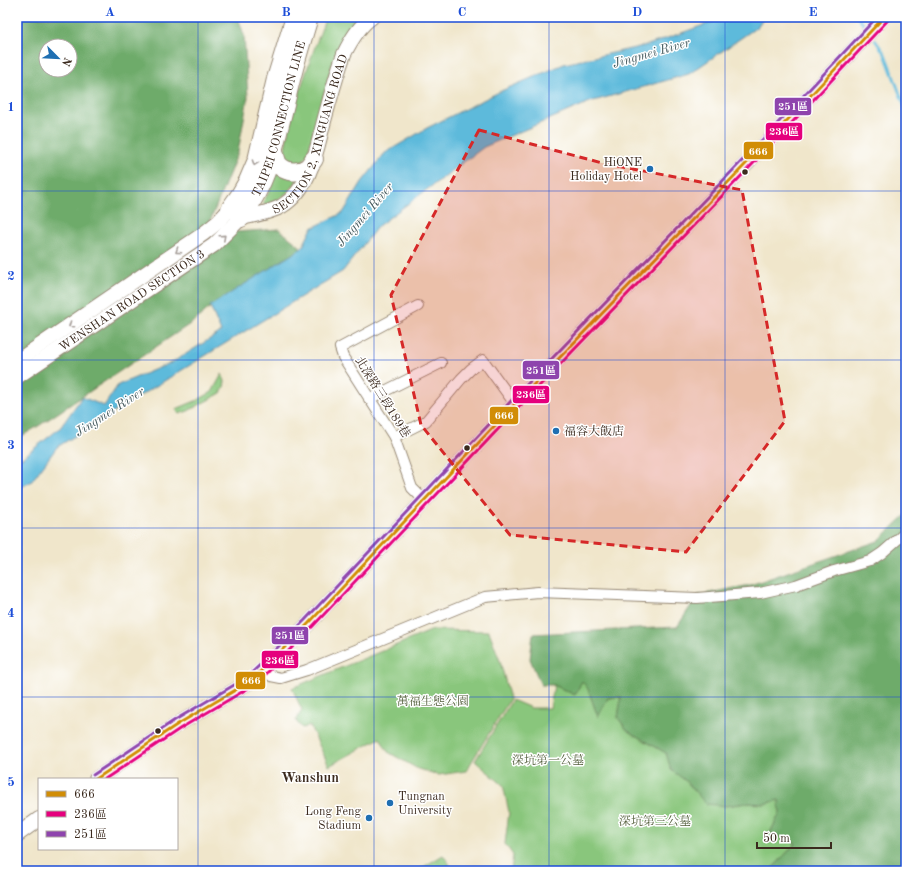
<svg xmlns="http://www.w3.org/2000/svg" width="923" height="888" font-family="'Old Standard TT','Noto Serif TC',serif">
	<rect width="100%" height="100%" fill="#fff"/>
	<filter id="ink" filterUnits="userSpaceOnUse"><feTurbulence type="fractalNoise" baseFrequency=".025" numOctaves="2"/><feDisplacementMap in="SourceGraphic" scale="8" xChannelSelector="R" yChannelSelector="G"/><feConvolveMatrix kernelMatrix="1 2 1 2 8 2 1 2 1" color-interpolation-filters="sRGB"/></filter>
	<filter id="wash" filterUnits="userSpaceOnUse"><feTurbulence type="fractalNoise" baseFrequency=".012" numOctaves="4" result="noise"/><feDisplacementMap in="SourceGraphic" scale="16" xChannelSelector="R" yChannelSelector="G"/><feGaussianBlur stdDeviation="0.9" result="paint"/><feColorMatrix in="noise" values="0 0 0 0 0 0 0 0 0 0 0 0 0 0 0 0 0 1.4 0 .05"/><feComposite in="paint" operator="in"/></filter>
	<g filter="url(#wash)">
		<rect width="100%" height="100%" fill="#f0e6cb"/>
		<g fill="#89c67b" stroke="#62784c">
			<path d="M326 17H359L346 33 334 57 307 156 301 163H292L286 160C278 145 318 38 326 17Z"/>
			<path d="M277 172 298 179C290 192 280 201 265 205L263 202 269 192Z"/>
			<polygon points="222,374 225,381 224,388 221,393 188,411 179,414 176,409 198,400 212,392"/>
			<polygon points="433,630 489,631 500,661 510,699 466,771 439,775 418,769 388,752 380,738 329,766 310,726 302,728 296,721 302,710 292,688"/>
			<polygon points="582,680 588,689 598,717 608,698 621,697 618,718 628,731 666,753 672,770 686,781 725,806 747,803 764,804 779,800 780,813 770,833 796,843 770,871 511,871 513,855 505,844 509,812 503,785 475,761 512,700 531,708 550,708 554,685 575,695"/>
			<polygon points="443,855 450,865 444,869 450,871 417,871"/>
		</g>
		<g fill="#6eab6b" stroke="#546a44" fill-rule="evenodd">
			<path d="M17 17H238L244 35 248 97 238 152 205 234 279 229 302 248 215 303 196 320 40 425 17 439ZM46 46H70V70H46Z"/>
			<polygon points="906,515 906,871 770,871 796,843 770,833 780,813 779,800 764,804 747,803 725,806 706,804 686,781 671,770 666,753 628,731 618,718 621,697 608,698 598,717 588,689 582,681 575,695 554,685 541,685 530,659 533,634 677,627 698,595 750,585 878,541"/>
		</g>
		<polygon fill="#5dbadb" stroke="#4c727c" points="726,17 764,17 757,27 689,74 590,102 484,147 378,226 343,271 57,447 31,482 17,489 17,458 22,458 60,428 82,397 104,406 118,385 173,362 221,332 210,306 302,248 312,228 343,213 362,182 385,153 427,128 501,91 564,64 648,45"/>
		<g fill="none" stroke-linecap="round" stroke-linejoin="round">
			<g stroke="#5dbadb" stroke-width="3">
				<polyline points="857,17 864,25"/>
				<polyline points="875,40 885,54 906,110"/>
			</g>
		</g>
	</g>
	<g filter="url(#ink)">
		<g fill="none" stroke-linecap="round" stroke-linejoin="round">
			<defs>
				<g id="street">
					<polyline points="418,306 340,348 343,357 394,437 412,488 425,501"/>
					<polyline points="369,399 441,363"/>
					<polyline points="394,437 426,421 461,379 471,369 483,360 515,404"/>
					<polyline points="264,668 271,676 281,678 307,670 485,597 538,592 697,598 760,593 796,585 834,571 870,561 882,553 906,532"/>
				</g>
				<g id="secondary">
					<path id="s1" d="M241 218C254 215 270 213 282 206 311 188 316 151 324 121 330 99 336 76 344 54 351 40 359 26 372 17"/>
					<polyline points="17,361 203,234 218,222 230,209 238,215"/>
					<path id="s2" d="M17 377 214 245 241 218"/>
					<polyline points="96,779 178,724 249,682 264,668 309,623 515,404 766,143 884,17"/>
					<polyline points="17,835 39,819"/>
				</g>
				<g id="highway">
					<path d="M274 151C275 155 276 160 278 164 285 173 299 174 308 167 310 165 312 162 314 159"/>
					<polyline points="230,209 240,195 248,181 257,160 276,79 295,17"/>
					<path id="s3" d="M241 218C270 178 275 143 287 96 293 69 301 43 309 17"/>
				</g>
			</defs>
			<use href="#street" stroke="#968874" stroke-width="12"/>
			<use href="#secondary" stroke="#968874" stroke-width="16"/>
			<use href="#highway" stroke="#968874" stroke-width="20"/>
			<use href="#street" stroke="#fff" stroke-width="10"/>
			<use href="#secondary" stroke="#fff" stroke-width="14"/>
			<use href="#highway" stroke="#fff" stroke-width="18"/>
			<defs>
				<polyline id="bus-1" points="96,779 178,724 249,682 264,668 309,623 515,404 766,143 884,17"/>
				<polyline id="bus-2" points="105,779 181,728 252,686 268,672 313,626 519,407 770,146 888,20"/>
				<polyline id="bus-3" points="93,775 175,720 246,678 261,664 305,620 511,401 762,140 877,17"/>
			</defs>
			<use href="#bus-1" stroke="#fff" stroke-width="6"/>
			<use href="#bus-2" stroke="#fff" stroke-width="6"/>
			<use href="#bus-3" stroke="#fff" stroke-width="6"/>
			<use href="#bus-1" stroke="#d18d06" stroke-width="3"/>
			<use href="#bus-2" stroke="#e5007d" stroke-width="3"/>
			<use href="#bus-3" stroke="#8e44ad" stroke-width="3"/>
		</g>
		<defs><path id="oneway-chevron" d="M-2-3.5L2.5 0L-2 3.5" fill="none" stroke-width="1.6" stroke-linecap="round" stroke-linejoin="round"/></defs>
		<g stroke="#a79f9a">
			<use href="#oneway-chevron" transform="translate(255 163) rotate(109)"/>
			<use href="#oneway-chevron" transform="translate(223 237) rotate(-42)"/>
			<use href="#oneway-chevron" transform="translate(178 251) rotate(146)"/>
			<use href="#oneway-chevron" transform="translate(71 325) rotate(145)"/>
		</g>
	</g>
	<path fill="#d62828" fill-opacity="0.2" stroke="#d62828" stroke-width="3" stroke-dasharray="8 5" stroke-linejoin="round" d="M479 130 602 163 742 190 785 421 686 552 510 535 421 425 391 295Z"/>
	<path fill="none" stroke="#1d4ed8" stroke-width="1" stroke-opacity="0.55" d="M198 17V871M374 17V871M549 17V871M725 17V871M17 191H906M17 360H906M17 528H906M17 697H906"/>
	<g fill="#1f6fb2" stroke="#fff" stroke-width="1.5">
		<circle cx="650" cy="169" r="4"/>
		<circle cx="556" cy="431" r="4"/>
		<circle cx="390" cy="803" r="4"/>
		<circle cx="369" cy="818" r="4"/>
	</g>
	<g fill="#3b2a1e" stroke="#fff" stroke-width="1.5">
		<circle cx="745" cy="172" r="3.5"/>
		<circle cx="467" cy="448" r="3.5"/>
		<circle cx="158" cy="731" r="3.5"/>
	</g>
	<g text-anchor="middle" stroke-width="3" stroke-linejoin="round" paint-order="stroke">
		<g font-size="12" fill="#3b2a1e" stroke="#fff">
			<text dy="4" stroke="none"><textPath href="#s3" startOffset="107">TAIPEI CONNECTION LINE</textPath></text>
			<text dy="4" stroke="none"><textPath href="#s1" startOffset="121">SECTION 2, XINGUANG ROAD</textPath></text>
			<text dy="4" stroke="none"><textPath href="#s2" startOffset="138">WENSHAN ROAD SECTION 3</textPath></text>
			<text transform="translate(383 397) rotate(58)" y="4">北深路三段189巷</text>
		</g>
		<g font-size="12" fill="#3b2a1e" stroke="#fff" text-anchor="end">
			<text x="642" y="166">HiONE<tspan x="642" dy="14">Holiday Hotel</tspan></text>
			<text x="564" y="435" text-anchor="start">福容大飯店</text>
			<text x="398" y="800" text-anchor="start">Tungnan<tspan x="398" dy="14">University</tspan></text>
			<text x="361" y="815">Long Feng<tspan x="361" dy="14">Stadium</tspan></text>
		</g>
		<g font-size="12" fill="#56613f" stroke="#fff">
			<text x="433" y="705">萬福生態公園</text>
			<text x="548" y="764">深坑第一公墓</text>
			<text x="655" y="825">深坑第三公墓</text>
		</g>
		<g font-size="13" font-style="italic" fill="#475c60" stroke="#fff">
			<text transform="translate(651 52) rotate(-16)" y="5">Jingmei River</text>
			<text transform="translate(364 214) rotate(-49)" y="5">Jingmei River</text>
			<text transform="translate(109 411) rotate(-33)" y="5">Jingmei River</text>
		</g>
		<g font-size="14" font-weight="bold" fill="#3b2a1e" stroke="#fff">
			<text x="310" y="782">Wanshun</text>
		</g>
	</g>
	<g stroke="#fff" stroke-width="1.5">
		<rect x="774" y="97" width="38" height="19" rx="4" fill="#8e44ad"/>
		<rect x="765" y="122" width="38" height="19" rx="4" fill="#e5007d"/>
		<rect x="743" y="141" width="31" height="19" rx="4" fill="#d18d06"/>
		<rect x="522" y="360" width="38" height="20" rx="4" fill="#8e44ad"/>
		<rect x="512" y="385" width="38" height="19" rx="4" fill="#e5007d"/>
		<rect x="489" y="406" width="30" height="19" rx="4" fill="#d18d06"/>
		<rect x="271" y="626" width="38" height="19" rx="4" fill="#8e44ad"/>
		<rect x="261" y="650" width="38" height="19" rx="4" fill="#e5007d"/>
		<rect x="235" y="671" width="31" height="19" rx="4" fill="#d18d06"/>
	</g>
	<g font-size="11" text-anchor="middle" font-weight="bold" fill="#fff">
		<text x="793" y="110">251區</text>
		<text x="784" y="135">236區</text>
		<text x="758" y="155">666</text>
		<text x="541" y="374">251區</text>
		<text x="531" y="398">236區</text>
		<text x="504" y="419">666</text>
		<text x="290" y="639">251區</text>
		<text x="280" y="664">236區</text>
		<text x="251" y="684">666</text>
	</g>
	<rect width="923" height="888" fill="none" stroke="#fff" stroke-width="44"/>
	<rect x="38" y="778" width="140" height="72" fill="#ffffff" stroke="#b1aaa5"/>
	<rect x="46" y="791" width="20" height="6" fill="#d18d06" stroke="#b1aaa5"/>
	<text x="74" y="798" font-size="12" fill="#3b2a1e">666</text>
	<rect x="46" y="811" width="20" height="6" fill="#e5007d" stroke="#b1aaa5"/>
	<text x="74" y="818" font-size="12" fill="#3b2a1e">236區</text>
	<rect x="46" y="831" width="20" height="6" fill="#8e44ad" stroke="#b1aaa5"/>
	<text x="74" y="838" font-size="12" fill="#3b2a1e">251區</text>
	<g transform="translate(58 58) rotate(114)"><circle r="19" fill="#ffffff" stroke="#b1aaa5"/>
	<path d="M0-3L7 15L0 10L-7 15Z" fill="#1f6fb2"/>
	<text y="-6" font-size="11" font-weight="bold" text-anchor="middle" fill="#3b2a1e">N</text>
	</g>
	<path d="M757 842v6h74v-6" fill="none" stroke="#3b2a1e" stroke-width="2"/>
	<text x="763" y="842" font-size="12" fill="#3b2a1e" stroke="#ffffff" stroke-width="3" paint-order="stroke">50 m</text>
	<rect x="22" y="22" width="879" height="844" fill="none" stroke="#1d4ed8" stroke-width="1.5"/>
	<g font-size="13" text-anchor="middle" font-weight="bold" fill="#1d4ed8">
		<text x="110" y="16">A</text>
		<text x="286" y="16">B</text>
		<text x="462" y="16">C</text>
		<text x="637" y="16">D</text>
		<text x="813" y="16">E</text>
		<text x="11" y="111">1</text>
		<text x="11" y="280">2</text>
		<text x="11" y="449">3</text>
		<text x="11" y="617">4</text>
		<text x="11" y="786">5</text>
	</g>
</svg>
